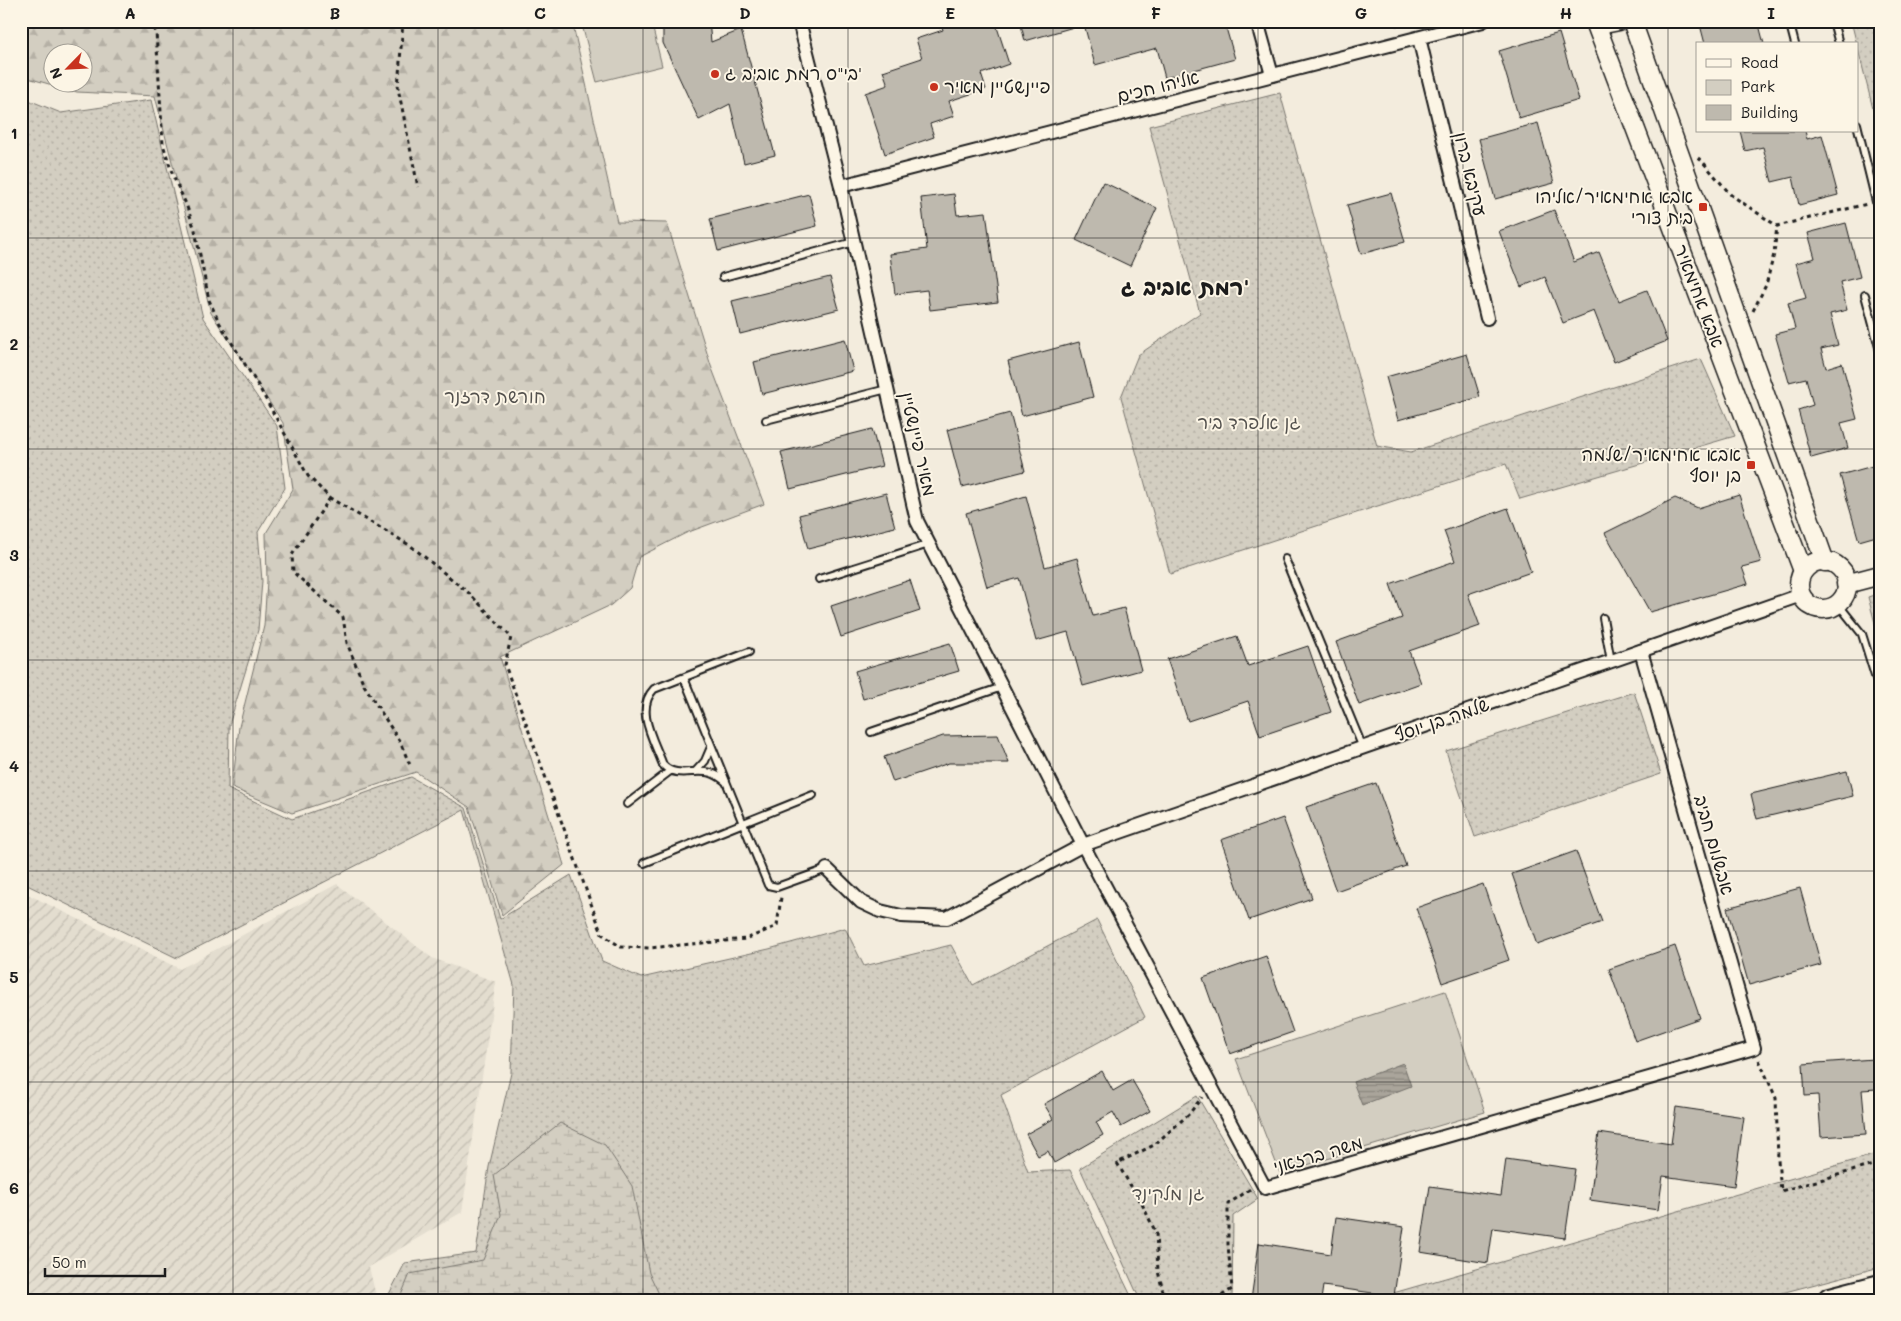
<svg xmlns="http://www.w3.org/2000/svg" width="1901" height="1321" font-family="Mali,'Playpen Sans Hebrew',sans-serif">
	<defs>
		<pattern id="industrial-furrows" width="10" height="10" patternUnits="userSpaceOnUse" patternTransform="scale(1.25)"><rect width="10" height="10" fill="#e3ddcf"/><path d="M-1 1l2-2M0 10L10 0M9 11l2-2" fill="none" stroke="#c2bdb1"/></pattern>
		<pattern id="green-dots" width="8" height="8" patternUnits="userSpaceOnUse" patternTransform="scale(1.25)"><rect width="8" height="8" fill="#d3cec1"/><path d="M2 2h.1M6 6h.1" fill="none" stroke="#b5b0a5" stroke-width="1.8" stroke-linecap="round"/></pattern>
		<pattern id="forest-firs" width="22" height="20" patternUnits="userSpaceOnUse" patternTransform="scale(1.25)"><rect width="22" height="20" fill="#d3cec1"/><path d="M5 1l3.5 6h-7zM16 11l3.5 6h-7z" fill="#b5b0a5"/></pattern>
		<pattern id="wetland-marsh" width="20" height="14" patternUnits="userSpaceOnUse" patternTransform="scale(1.25)"><rect width="20" height="14" fill="#d3cec1"/><path d="M1 5h8M5 5V1M11 12h8M15 12V8" fill="none" stroke="#b5b0a5"/></pattern>
		<pattern id="water-rules" width="6" height="5" patternUnits="userSpaceOnUse" patternTransform="scale(1.25)"><rect width="6" height="5" fill="#aaa59b"/><path d="M0 2.5h6" fill="none" stroke="#8a867e"/></pattern>
	</defs>
	<rect width="100%" height="100%" fill="#f3ecdd"/>
	<filter id="ink" filterUnits="userSpaceOnUse"><feTurbulence type="fractalNoise" baseFrequency=".02" numOctaves="2"/><feDisplacementMap in="SourceGraphic" scale="10" xChannelSelector="R" yChannelSelector="G"/><feConvolveMatrix kernelMatrix="1 2 1 2 8 2 1 2 1" color-interpolation-filters="sRGB"/></filter>
	<g filter="url(#ink)">
		<polygon fill="url(#industrial-furrows)" points="337,884 432,958 496,982 462,1212 369,1267 377,1300 21,1300 21,891 180,969"/>
		<g fill="url(#green-dots)" stroke="#78756e">
			<polygon points="1851,21 1880,21 1880,137"/>
			<polygon points="1280,93 1377,446 1411,452 1701,359 1735,436 1520,499 1506,464 1170,574 1121,397 1138,355 1200,313 1149,126"/>
			<polygon points="21,97 61,113 151,100 203,318 277,426 285,488 258,532 262,581 258,630 229,725 228,789 292,819 411,777 466,808 500,919 571,875 602,961 641,978 769,949 845,928 864,966 951,945 973,985 1097,920 1145,1017 1001,1095 1028,1172 1070,1170 1133,1300 386,1300 405,1263 476,1253 489,1167 511,1073 514,985 464,810 177,958 21,882"/>
			<polygon points="1880,593 1880,642 1868,597"/>
			<polygon points="1634,692 1661,774 1475,837 1446,751"/>
			<polygon points="1197,1096 1258,1199 1233,1216 1232,1300 1140,1300 1080,1168"/>
			<polygon points="1880,1153 1880,1267 1755,1300 1369,1300"/>
		</g>
		<path fill="url(#forest-firs)" stroke="#78756e" fill-rule="evenodd" d="M21 21H572L617 222 667 223 711 366 764 504 686 533 639 557 630 588 611 605 500 657 564 865 502 915 469 807 416 772 292 813 232 788 239 727 264 626 267 581 266 533 293 489 283 423 211 313 155 96 77 92 21 76ZM52 52H82V82H52Z"/>
		<polygon fill="url(#wetland-marsh)" stroke="#78756e" points="560,1123 605,1145 632,1186 649,1273 659,1294 659,1300 399,1300 410,1274 483,1260 501,1215 494,1175"/>
		<g fill="#d3cec1" stroke="#78756e">
			<polygon points="581,21 651,21 662,66 597,82"/>
			<polygon points="1445,991 1485,1112 1280,1173 1236,1059"/>
		</g>
		<polygon fill="url(#water-rules)" stroke="#716e68" points="1403,1063 1411,1086 1362,1105 1353,1082"/>
		<g fill="#beb9ae" stroke="#1c1c1c">
			<polygon points="663,21 709,21 711,42 741,30 775,155 744,163 730,104 699,120 663,43"/>
			<polygon points="940,21 995,21 1009,64 981,74 986,89 949,101 954,116 930,124 934,137 885,154 865,93 888,85 883,71 922,58 916,39 943,30"/>
			<polygon points="1020,21 1224,21 1235,59 1165,78 1157,48 1095,65 1084,24 1025,41"/>
			<polygon points="1395,21 1414,21 1396,26"/>
			<polygon points="1699,21 1758,21 1764,44 1705,44"/>
			<polygon points="1559,33 1579,100 1519,118 1499,51"/>
			<polygon points="1538,123 1554,183 1495,199 1479,139"/>
			<polygon points="1740,131 1805,131 1807,139 1822,135 1838,195 1799,205 1793,177 1772,182 1763,147 1745,151"/>
			<polygon points="1103,182 1157,208 1130,266 1076,240"/>
			<polygon points="1391,193 1405,242 1361,254 1347,205"/>
			<polygon points="809,194 817,226 718,251 710,219"/>
			<polygon points="954,194 957,215 986,212 998,302 930,310 927,290 895,294 890,254 927,249 921,198"/>
			<polygon points="1554,210 1574,262 1599,252 1619,301 1647,290 1667,341 1614,362 1594,311 1563,323 1545,277 1521,287 1499,231"/>
			<polygon points="1846,223 1860,277 1840,282 1847,310 1830,314 1838,345 1821,349 1826,368 1842,363 1857,419 1841,423 1848,448 1811,458 1798,410 1813,405 1806,378 1789,382 1775,334 1795,329 1788,303 1806,298 1796,263 1815,258 1808,233"/>
			<polygon points="830,277 839,309 740,334 732,301"/>
			<polygon points="845,339 853,371 762,394 754,362"/>
			<polygon points="1079,342 1093,397 1022,416 1008,361"/>
			<polygon points="1467,354 1480,397 1398,420 1386,377"/>
			<polygon points="1010,413 1025,471 962,487 947,430"/>
			<polygon points="872,429 882,466 790,489 781,452"/>
			<polygon points="1880,464 1880,535 1859,541 1840,475"/>
			<polygon points="886,493 895,527 808,549 799,515"/>
			<polygon points="1739,495 1761,562 1742,567 1748,584 1650,612 1605,533 1675,498 1698,508"/>
			<polygon points="1026,496 1045,567 1077,558 1093,616 1124,608 1141,670 1083,686 1068,632 1036,641 1019,578 987,587 966,513"/>
			<polygon points="1508,508 1531,572 1468,594 1480,626 1409,651 1421,683 1359,705 1336,642 1402,618 1390,584 1455,561 1444,531"/>
			<polygon points="910,580 920,611 841,637 831,606"/>
			<polygon points="1237,636 1248,666 1308,646 1331,712 1260,736 1248,701 1188,721 1167,659"/>
			<polygon points="950,643 959,671 863,699 855,671"/>
			<polygon points="998,735 1009,763 949,763 893,782 884,757 943,736"/>
			<polygon points="1847,771 1853,796 1757,819 1751,794"/>
			<polygon points="1376,783 1406,866 1336,891 1306,807"/>
			<polygon points="1283,818 1312,898 1249,920 1221,840"/>
			<polygon points="1576,851 1602,922 1537,945 1512,874"/>
			<polygon points="1483,884 1509,960 1442,983 1416,908"/>
			<polygon points="1800,888 1821,965 1749,985 1727,908"/>
			<polygon points="1675,946 1700,1018 1635,1041 1609,969"/>
			<polygon points="1266,956 1293,1032 1230,1054 1203,978"/>
			<polygon points="1874,1059 1876,1089 1862,1090 1866,1134 1821,1137 1818,1095 1805,1096 1803,1064"/>
			<polygon points="1102,1071 1113,1091 1132,1080 1150,1111 1121,1127 1113,1112 1096,1122 1103,1135 1054,1163 1048,1151 1038,1156 1026,1134 1053,1119 1044,1104"/>
			<polygon points="1676,1107 1744,1117 1734,1186 1663,1176 1658,1210 1590,1200 1599,1133 1671,1144"/>
			<polygon points="1506,1159 1575,1169 1565,1238 1493,1228 1488,1263 1420,1252 1430,1186 1501,1196"/>
			<polygon points="1336,1217 1404,1227 1394,1296 1323,1286 1321,1300 1251,1300 1259,1243 1331,1254"/>
		</g>
		<g fill="none" stroke-linecap="round" stroke-linejoin="round">
			<defs>
				<g id="lane">
					<polyline points="1789,21 1795,44"/>
					<polyline points="1833,21 1839,44"/>
					<polyline points="1857,124 1880,218"/>
					<polyline points="723,277 854,242"/>
					<polyline points="1865,295 1880,351"/>
					<polyline points="766,420 887,389"/>
					<polyline points="1285,559 1363,748"/>
					<polyline points="819,579 929,544"/>
					<polyline points="1838,604 1862,634 1880,692"/>
					<polyline points="1603,618 1611,661"/>
					<polyline points="684,678 768,885 777,887 827,869"/>
					<polyline points="871,732 1002,687"/>
					<polyline points="695,772 705,761 711,747"/>
					<path d="M725 781C721 778 716 774 711 773 695 768 676 779 663 765 655 742 634 710 654 689L749 652"/>
					<polyline points="627,804 670,771"/>
					<polyline points="644,863 813,795"/>
				</g>
				<g id="street">
					<polyline points="799,21 841,186 917,521 1083,845 1265,1188 1754,1048 1641,651"/>
					<polyline points="1257,21 1272,75"/>
					<polyline points="1419,38 1487,318"/>
					<polyline points="841,186 1483,21"/>
					<polyline points="827,869 861,902 880,911 901,916 947,918 1083,845 1801,595"/>
				</g>
				<g id="secondary">
					<polyline points="1594,21 1604,24 1619,21"/>
					<polyline points="1632,21 1825,562"/>
					<polyline points="1595,22 1803,571"/>
					<circle cx="1823" cy="585" r="24"/>
					<polyline points="1846,584 1880,575"/>
				</g>
				<polyline id="highway" points="1830,1300 1880,1287"/>
			</defs>
			<use href="#lane" stroke="#1c1c1c" stroke-width="10"/>
			<use href="#street" stroke="#1c1c1c" stroke-width="16"/>
			<use href="#secondary" stroke="#1c1c1c" stroke-width="21"/>
			<use href="#highway" stroke="#1c1c1c" stroke-width="28"/>
			<g stroke="#1c1c1c" stroke-width="3" stroke-dasharray="4 4" stroke-linecap="butt">
				<polyline points="150,21 156,32 163,144 173,176 186,204 195,230 209,300 219,322 259,387 308,476 330,498 411,546 470,594 511,637 505,665 602,934 621,947 649,948 746,939 777,926 781,897"/>
				<polyline points="403,21 398,88 418,187"/>
				<polyline points="1698,158 1702,161 1731,195 1777,226 1867,204"/>
				<polyline points="1753,311 1766,285 1774,254 1777,226"/>
				<polyline points="330,498 292,555 293,572 343,617 347,643 364,685 400,742 410,765"/>
				<polyline points="1759,1060 1776,1098 1778,1160 1781,1191 1880,1163"/>
				<polyline points="1165,1300 1158,1271 1156,1233 1143,1206 1117,1163 1154,1145 1189,1114 1202,1097"/>
				<polyline points="1215,1300 1232,1289 1228,1245 1228,1204 1252,1188"/>
			</g>
			<use href="#lane" stroke="#fcf5e5" stroke-width="6"/>
			<use href="#street" stroke="#fcf5e5" stroke-width="12"/>
			<use href="#secondary" stroke="#fcf5e5" stroke-width="18"/>
			<use href="#highway" stroke="#fcf5e5" stroke-width="24"/>
		</g>
	</g>
	<path fill="none" stroke="#1c1c1c" stroke-width="1" stroke-opacity="0.55" d="M233 21V1300M438 21V1300M643 21V1300M848 21V1300M1053 21V1300M1258 21V1300M1463 21V1300M1668 21V1300M21 238H1880M21 449H1880M21 660H1880M21 871H1880M21 1082H1880"/>
	<g fill="#c8321e" stroke="#fcf5e5" stroke-width="2">
		<circle cx="715" cy="74" r="5"/>
		<circle cx="934" cy="87" r="5"/>
		<rect x="1698" y="202" width="10" height="10" rx="2.5"/>
		<rect x="1746" y="460" width="10" height="10" rx="2.5"/>
	</g>
	<g text-anchor="middle" stroke-width="4" stroke-linejoin="round" paint-order="stroke">
		<g font-size="18" fill="#1c1c1c" stroke="#fcf5e5" text-anchor="start">
			<text x="725" y="80">בי"ס רמת אביב ג'</text>
			<text x="944" y="93">פיינשטיין מאיר</text>
			<text x="1693" y="203" text-anchor="end">אבא אחימאיר/אליהו<tspan x="1693" dy="21">בית צורי</tspan></text>
			<text x="1741" y="461" text-anchor="end">אבא אחימאיר/שלמה<tspan x="1741" dy="21">בן יוסף</tspan></text>
		</g>
		<g font-size="18" fill="#1c1c1c" stroke="#fcf5e5">
			<text transform="translate(1158 87) rotate(-14)" y="6">אליהו חכים</text>
			<text transform="translate(1470 174) rotate(76)" y="6">עקיבא ברון</text>
			<text transform="translate(1699 296) rotate(69)" y="6">אבא אחימאיר</text>
			<text transform="translate(918 444) rotate(77)" y="6">מאיר פיינשטיין</text>
			<text transform="translate(1442 720) rotate(-19)" y="6">שלמה בן יוסף</text>
			<text transform="translate(1714 845) rotate(74)" y="6">אבשלום חביב</text>
			<text transform="translate(1318 1155) rotate(-16)" y="6">משה ברזאני</text>
		</g>
		<g font-size="18" fill="#53514e" stroke="#fcf5e5">
			<text x="495" y="403">חורשת דרזנר</text>
			<text x="1249" y="429">גן אלפרד ביר</text>
			<text x="1168" y="1200">גן מלקינד</text>
		</g>
		<g font-size="22" font-weight="bold" fill="#1c1c1c" stroke="#fcf5e5">
			<text x="1185" y="295">רמת אביב ג'</text>
		</g>
	</g>
	<rect width="1901" height="1321" fill="none" stroke="#fcf5e5" stroke-width="55"/>
	<rect x="1696" y="42" width="162" height="90" fill="#fcf5e5" stroke="#a29e95"/>
	<rect x="1706" y="59" width="25" height="8" fill="#fcf5e5" stroke="#a29e95"/>
	<text x="1741" y="68" font-size="15" fill="#1c1c1c">Road</text>
	<rect x="1706" y="80" width="25" height="15" fill="#d3cec1" stroke="#a29e95"/>
	<text x="1741" y="92" font-size="15" fill="#1c1c1c">Park</text>
	<rect x="1706" y="105" width="25" height="15" fill="#beb9ae" stroke="#a29e95"/>
	<text x="1741" y="118" font-size="15" fill="#1c1c1c">Building</text>
	<g transform="translate(68 68) rotate(246)"><circle r="24" fill="#fcf5e5" stroke="#a29e95"/>
	<path d="M0-4L9 19L0 12L-9 19Z" fill="#c8321e"/>
	<text y="-8" font-size="14" font-weight="bold" text-anchor="middle" fill="#1c1c1c">N</text>
	</g>
	<path d="M45 1268v8h120v-8" fill="none" stroke="#1c1c1c" stroke-width="2.5"/>
	<text x="52" y="1268" font-size="15" fill="#1c1c1c" stroke="#fcf5e5" stroke-width="4" paint-order="stroke">50 m</text>
	<rect x="28" y="28" width="1846" height="1266" fill="none" stroke="#1c1c1c" stroke-width="2"/>
	<g font-size="16" text-anchor="middle" font-weight="bold" fill="#1c1c1c">
		<text x="130" y="19">A</text>
		<text x="335" y="19">B</text>
		<text x="540" y="19">C</text>
		<text x="745" y="19">D</text>
		<text x="950" y="19">E</text>
		<text x="1156" y="19">F</text>
		<text x="1361" y="19">G</text>
		<text x="1566" y="19">H</text>
		<text x="1771" y="19">I</text>
		<text x="14" y="139">1</text>
		<text x="14" y="350">2</text>
		<text x="14" y="561">3</text>
		<text x="14" y="772">4</text>
		<text x="14" y="983">5</text>
		<text x="14" y="1194">6</text>
	</g>
</svg>
